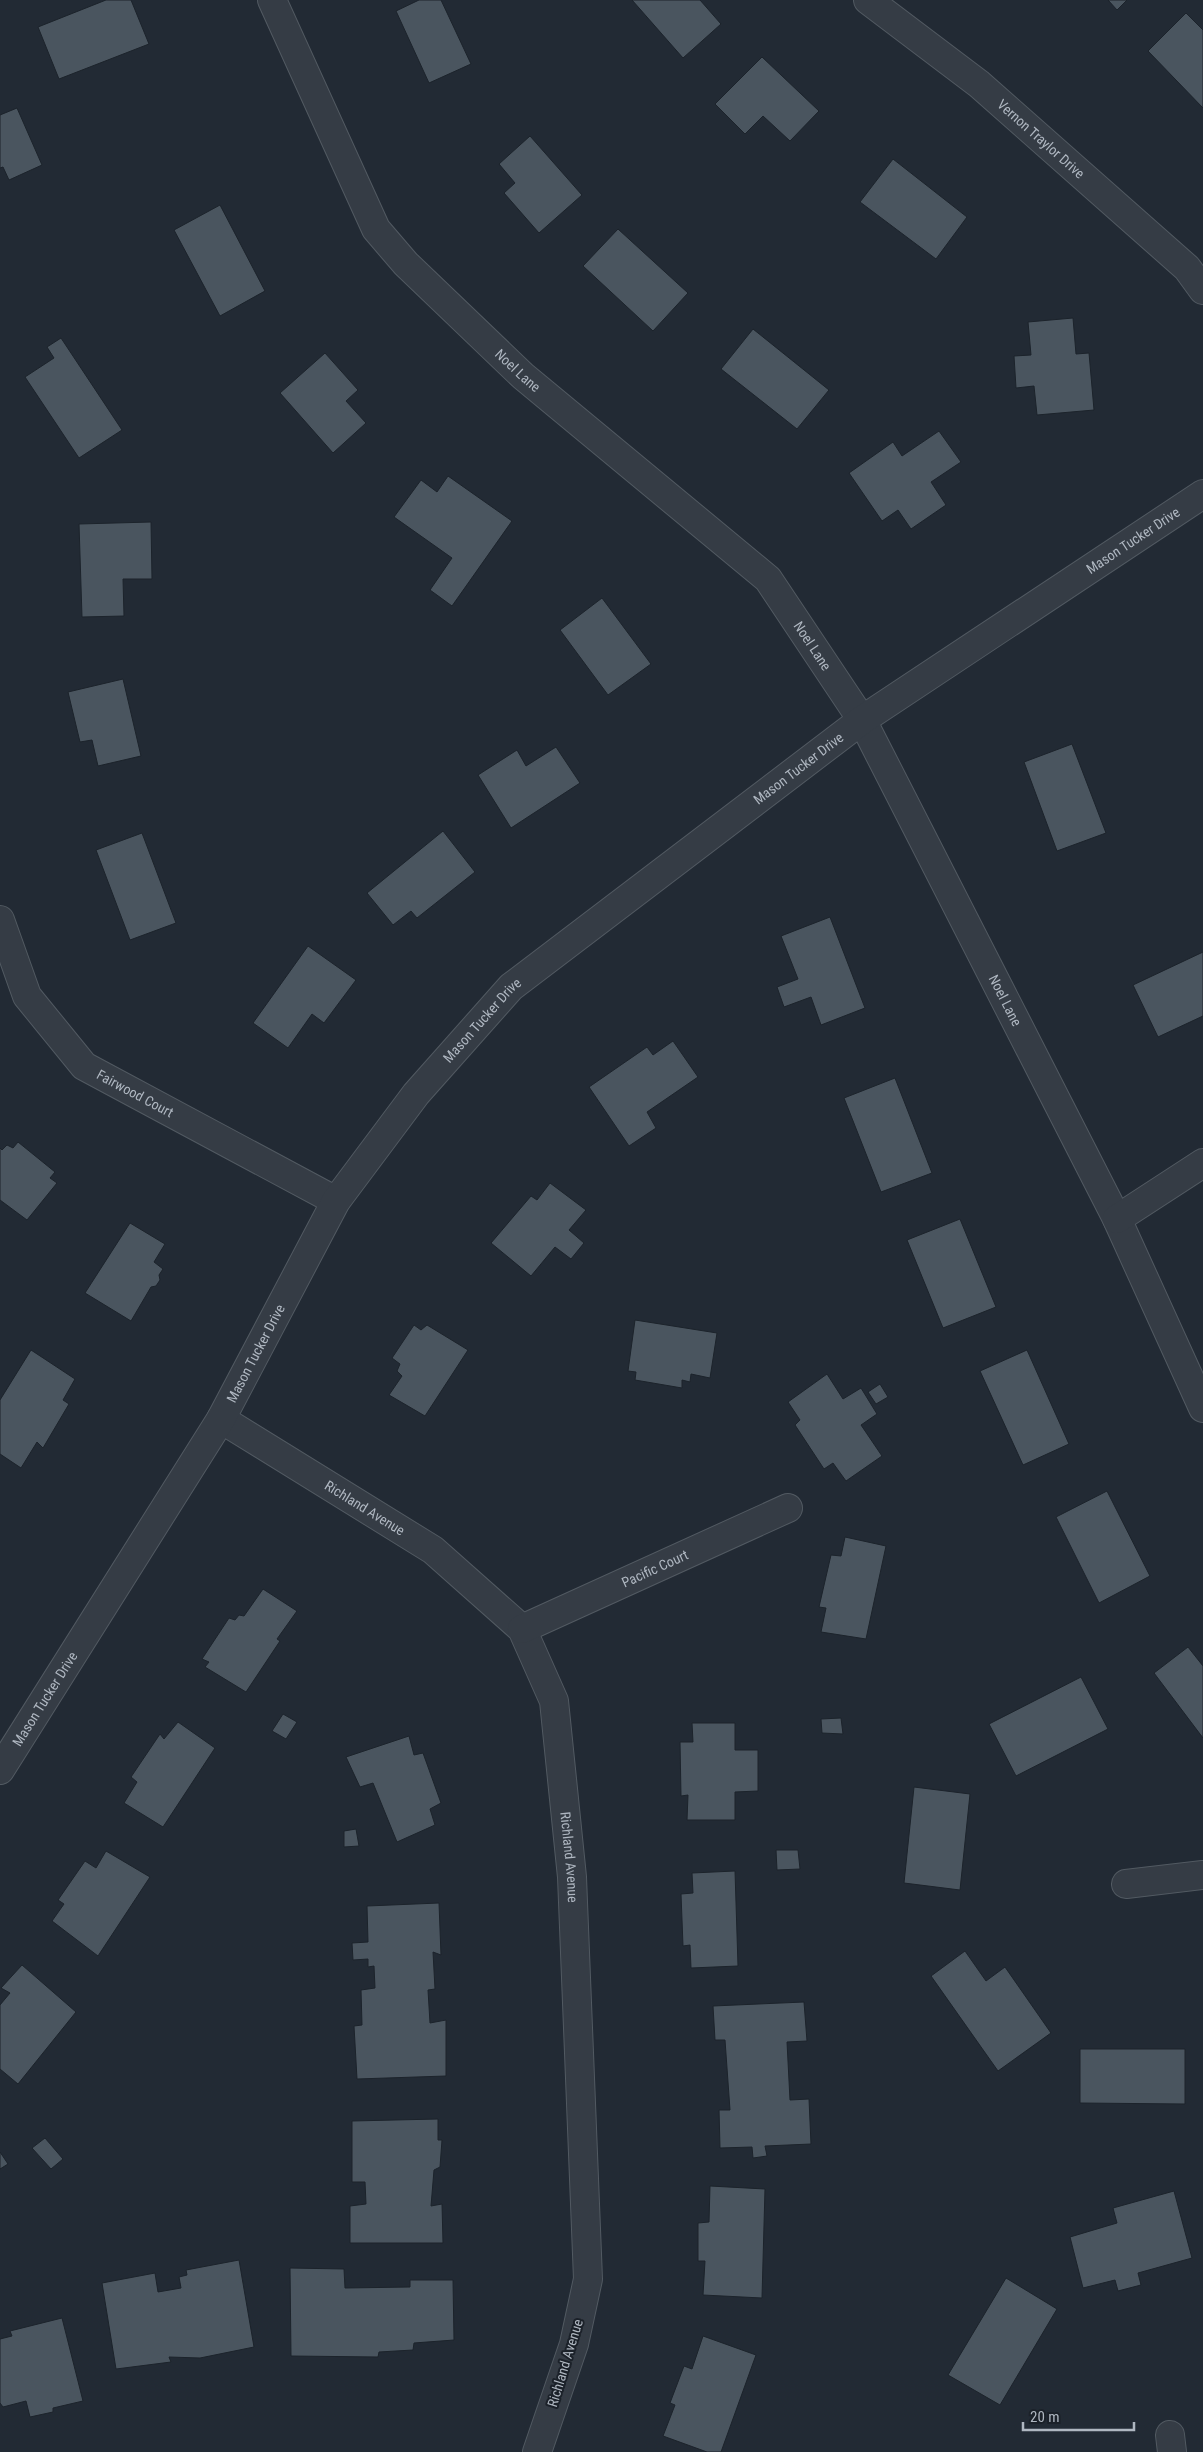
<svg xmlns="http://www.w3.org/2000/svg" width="1203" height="2452" font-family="'Roboto Condensed',sans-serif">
	<rect width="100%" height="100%" fill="#222a34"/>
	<g fill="#4a555f" stroke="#1c232b">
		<polygon points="106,0 131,0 149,44 59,79 38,27"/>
		<polygon points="419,0 441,0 471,64 429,83 396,11"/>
		<polygon points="632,0 700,0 721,24 683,58"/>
		<polygon points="1108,0 1127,0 1117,10"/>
		<polygon points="1186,13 1203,30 1203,108 1148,51"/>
		<polygon points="762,57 819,111 790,141 763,116 745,134 715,104"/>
		<polygon points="17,108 42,165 9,180 3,167 0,168 0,115"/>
		<polygon points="530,136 582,195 539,233 504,193 515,183 499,164"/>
		<polygon points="893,159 967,217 936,259 860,202"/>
		<polygon points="220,205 265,291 220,316 174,230"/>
		<polygon points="618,229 688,293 653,331 583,266"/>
		<polygon points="1073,318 1076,354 1089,353 1094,410 1037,415 1034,386 1016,388 1014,356 1031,355 1028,322"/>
		<polygon points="753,329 829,390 797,429 721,369"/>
		<polygon points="61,338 122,430 79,458 25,377 54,358 47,347"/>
		<polygon points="325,353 358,390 346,401 366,423 333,453 280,393"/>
		<polygon points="939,431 961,462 931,482 946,505 911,529 898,510 882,521 849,473 893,442 902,456"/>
		<polygon points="448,476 512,521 452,606 430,590 452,558 394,517 421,480 437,492"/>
		<polygon points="151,522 152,579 123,579 124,616 82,617 79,524"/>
		<polygon points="602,598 651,664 608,695 560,630"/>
		<polygon points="123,679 141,756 98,766 92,740 80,742 68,692"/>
		<polygon points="1072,744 1106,833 1057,851 1024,762"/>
		<polygon points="556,747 580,783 511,828 478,775 517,750 526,766"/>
		<polygon points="443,831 475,872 417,918 411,911 393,925 367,893"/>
		<polygon points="142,833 176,923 130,940 96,850"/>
		<polygon points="830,917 865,1008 821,1025 811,997 784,1007 777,987 798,979 781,936"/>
		<polygon points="308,946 356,980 324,1023 312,1014 288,1048 253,1023"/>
		<polygon points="1203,952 1203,1016 1158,1037 1133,985"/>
		<polygon points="673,1041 698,1077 647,1112 656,1128 629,1146 589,1087 647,1047 653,1055"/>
		<polygon points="895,1078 932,1173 881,1192 844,1098"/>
		<polygon points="18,1142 55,1172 50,1178 57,1183 27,1220 0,1200 0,1148 2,1150 7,1145 13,1148"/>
		<polygon points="550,1183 586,1210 569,1230 584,1243 571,1259 555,1247 531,1276 491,1243 531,1196 537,1200"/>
		<polygon points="960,1219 996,1307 943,1328 907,1240"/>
		<polygon points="130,1223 165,1244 154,1262 163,1269 159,1275 160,1280 156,1286 151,1287 131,1321 85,1293"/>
		<polygon points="635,1320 717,1333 710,1378 691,1374 690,1382 682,1380 682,1388 635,1380 636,1372 628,1371"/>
		<polygon points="414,1325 421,1330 427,1325 468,1350 425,1416 389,1395 402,1376 397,1371 400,1364 392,1358"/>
		<polygon points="31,1350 75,1379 63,1400 69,1404 43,1448 37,1442 21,1468 0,1454 0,1400"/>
		<polygon points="1027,1350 1069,1444 1023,1465 980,1371"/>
		<polygon points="827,1374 843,1399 861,1388 877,1414 861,1425 882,1456 846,1481 833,1463 824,1469 795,1425 800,1420 788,1402"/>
		<polygon points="880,1384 888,1397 876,1404 868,1392"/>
		<polygon points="1107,1491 1150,1576 1099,1603 1056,1517"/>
		<polygon points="845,1537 886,1546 866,1639 821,1632 826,1608 819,1607 831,1555 841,1556"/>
		<polygon points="263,1589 297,1611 277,1639 280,1641 246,1692 205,1667 209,1662 202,1659 229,1618 235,1620 239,1615 244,1616"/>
		<polygon points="1188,1647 1203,1666 1203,1738 1154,1673"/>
		<polygon points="1081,1677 1108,1729 1016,1776 989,1724"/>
		<polygon points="283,1714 297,1722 286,1739 272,1731"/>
		<polygon points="841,1718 843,1734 822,1733 821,1719"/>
		<polygon points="178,1722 215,1748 163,1827 124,1803 137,1782 131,1777 160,1734 164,1739"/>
		<polygon points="692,1723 735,1723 735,1750 758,1750 758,1791 735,1792 735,1820 687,1820 688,1795 681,1796 680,1742 693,1742"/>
		<polygon points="409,1736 414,1755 423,1753 441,1803 430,1809 435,1825 397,1842 373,1783 360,1787 346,1757"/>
		<polygon points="914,1787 970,1794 960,1890 904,1883"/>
		<polygon points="356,1829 359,1846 344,1847 344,1831"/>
		<polygon points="776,1850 798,1850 800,1869 777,1870"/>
		<polygon points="106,1851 150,1877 98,1956 52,1921 64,1904 58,1900 85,1861 96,1868"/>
		<polygon points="735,1871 738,1966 691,1968 690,1945 683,1946 681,1894 693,1893 692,1873"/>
		<polygon points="439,1903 441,1955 433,1952 435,1989 428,1990 430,2023 446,2020 446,2076 357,2079 354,2026 362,2025 361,1990 375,1988 374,1966 368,1967 368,1959 353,1960 352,1943 368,1942 367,1906"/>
		<polygon points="965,1951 986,1981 1005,1967 1051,2033 998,2071 931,1976"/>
		<polygon points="22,1965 76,2012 18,2084 0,2069 0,2005 10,1993 1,1988"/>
		<polygon points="804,2002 807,2041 787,2042 790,2100 809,2099 811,2144 765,2146 767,2156 753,2158 752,2147 720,2148 719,2110 730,2110 725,2040 715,2040 713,2006"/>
		<polygon points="1080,2049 1185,2049 1185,2104 1080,2103"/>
		<polygon points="438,2119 438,2140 442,2140 440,2167 434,2170 431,2206 442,2204 443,2243 350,2243 350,2206 366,2204 365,2182 352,2182 352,2121"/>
		<polygon points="45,2138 63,2159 51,2169 32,2148"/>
		<polygon points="0,2152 8,2164 0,2169"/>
		<polygon points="710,2186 765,2189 762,2298 703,2295 705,2261 698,2261 698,2223 709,2222"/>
		<polygon points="1174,2191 1192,2258 1138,2273 1141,2285 1118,2291 1115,2280 1083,2288 1070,2237 1117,2223 1113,2208"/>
		<polygon points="239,2260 254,2347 200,2358 169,2357 171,2362 116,2369 102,2283 155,2273 158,2292 181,2288 179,2277 187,2275 186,2270"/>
		<polygon points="290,2268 344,2269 345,2288 410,2287 410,2280 453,2280 454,2340 414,2343 413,2350 379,2352 378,2357 291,2356"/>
		<polygon points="1006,2278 1057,2309 1000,2405 948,2375"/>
		<polygon points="62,2318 83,2401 53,2408 53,2412 30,2417 26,2401 3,2407 0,2403 0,2339 12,2336 10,2331"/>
		<polygon points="703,2336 756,2355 721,2452 707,2452 663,2436 675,2405 670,2403 684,2366 692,2369"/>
	</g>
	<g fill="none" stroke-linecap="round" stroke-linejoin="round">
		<defs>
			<g id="minor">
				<path id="s1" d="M272 0 376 229 406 264 523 376 768 579 862 720 1117 1219 1203 1408"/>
				<path id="s2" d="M868 0 979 84 1187 268 1203 290"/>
				<path id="s3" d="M0 920 27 996 84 1066 336 1201"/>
				<polyline points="1117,1219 1203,1163"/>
				<path id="s4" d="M221 1419 433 1550 522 1629 554 1701 572 1877 588 2279 574 2344 537 2452"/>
				<path id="s5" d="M522 1629 788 1508"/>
				<path id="s6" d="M0 1770 221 1419 336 1201 416 1094 511 987 862 720 1203 494"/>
				<polyline points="1126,1884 1203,1875"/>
				<polyline points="1170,2435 1172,2452"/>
			</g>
		</defs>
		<use href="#minor" stroke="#525a62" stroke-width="30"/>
		<use href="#minor" stroke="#353c45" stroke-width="28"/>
	</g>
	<g text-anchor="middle" stroke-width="4" stroke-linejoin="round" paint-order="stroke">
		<g font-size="14" fill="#afb7c1" stroke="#1b2129">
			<text dy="5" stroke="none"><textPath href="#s2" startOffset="222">Vernon Traylor Drive</textPath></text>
			<text dy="5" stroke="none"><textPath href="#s1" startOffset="452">Noel Lane</textPath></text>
			<text dy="5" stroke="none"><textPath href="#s6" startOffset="1704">Mason Tucker Drive</textPath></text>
			<text dy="5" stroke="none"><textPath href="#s1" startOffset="858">Noel Lane</textPath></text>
			<text dy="5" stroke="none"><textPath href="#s6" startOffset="1299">Mason Tucker Drive</textPath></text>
			<text dy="5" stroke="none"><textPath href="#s1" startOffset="1262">Noel Lane</textPath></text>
			<text dy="5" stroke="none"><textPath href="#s6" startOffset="894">Mason Tucker Drive</textPath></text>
			<text dy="5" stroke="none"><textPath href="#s3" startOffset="229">Fairwood Court</textPath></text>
			<text dy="5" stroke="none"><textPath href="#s6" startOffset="489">Mason Tucker Drive</textPath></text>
			<text dy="5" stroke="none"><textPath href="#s4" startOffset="169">Richland Avenue</textPath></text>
			<text dy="5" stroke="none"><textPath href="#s5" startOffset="146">Pacific Court</textPath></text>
			<text dy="5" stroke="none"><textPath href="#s6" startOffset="84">Mason Tucker Drive</textPath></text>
			<text dy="5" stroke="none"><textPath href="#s4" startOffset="604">Richland Avenue</textPath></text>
			<text transform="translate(565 2363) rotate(-73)" y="5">Richland Avenue</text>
		</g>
	</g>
	<path d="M1023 2422v8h111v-8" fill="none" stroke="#afb7c1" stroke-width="2.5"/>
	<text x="1030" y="2422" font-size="15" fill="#afb7c1" stroke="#1b2129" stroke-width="4" paint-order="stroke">20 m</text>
</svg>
